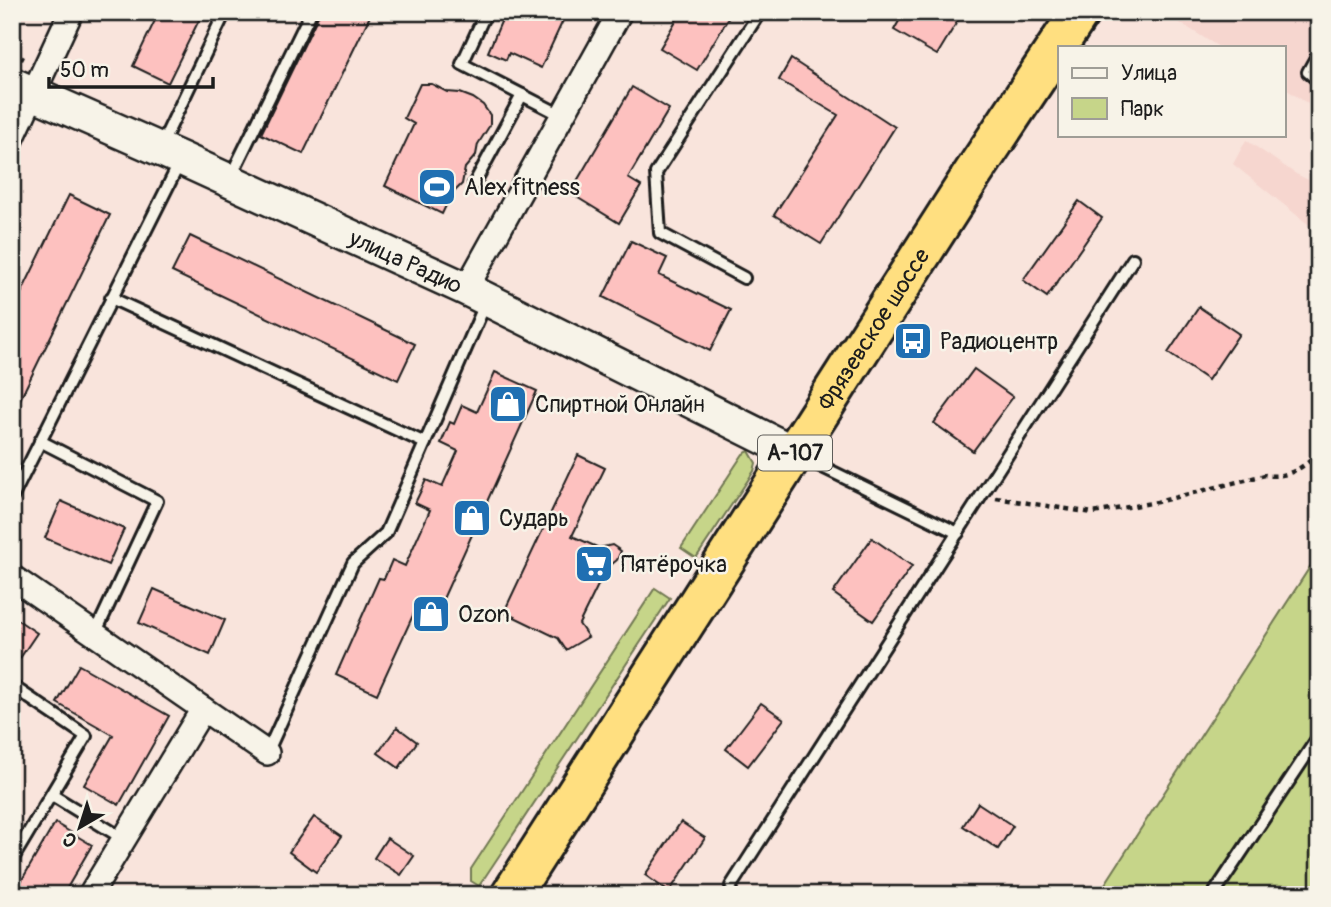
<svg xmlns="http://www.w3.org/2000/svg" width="1331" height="907" font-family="Pangolin,sans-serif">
	<rect width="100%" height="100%" fill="#f9e4dc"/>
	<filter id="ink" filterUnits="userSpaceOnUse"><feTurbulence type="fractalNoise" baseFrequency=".0143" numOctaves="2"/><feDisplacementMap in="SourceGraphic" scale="14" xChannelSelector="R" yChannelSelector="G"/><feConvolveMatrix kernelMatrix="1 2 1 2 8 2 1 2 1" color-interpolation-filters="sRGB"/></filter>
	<g filter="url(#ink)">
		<g fill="#f6d6cf">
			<polygon points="1172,12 1319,12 1319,111 1284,88 1284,47 1219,47 1177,21"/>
			<polygon points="1246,140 1296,174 1319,185 1319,233 1233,164"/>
		</g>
		<g fill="#c6d589" stroke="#717852" stroke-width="2">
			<polygon points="749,451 756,463 754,471 696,558 681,548 743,454"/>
			<polygon points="1319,553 1319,895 1098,895"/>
			<polygon points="655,588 670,598 479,886 471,881 471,869"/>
		</g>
		<g fill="#fdc1bf" stroke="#1c1c1c" stroke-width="2">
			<polygon points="159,12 203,12 168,83 133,66"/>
			<polygon points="320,12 372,12 303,154 261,134"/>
			<polygon points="517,12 567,12 541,68 509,53 506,60 488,52 503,17 513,22"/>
			<polygon points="681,12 732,12 697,70 660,48"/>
			<polygon points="904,12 963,12 937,55 894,30"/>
			<polygon points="791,59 895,127 821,244 774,215 838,115 779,80"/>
			<polygon points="420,84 432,84 447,92 460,93 473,98 483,105 490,115 490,125 478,144 476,155 465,168 462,184 451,195 442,214 385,186 414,124 404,118"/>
			<polygon points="632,87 669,109 628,178 641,186 619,223 570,193"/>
			<polygon points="69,195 110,215 12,416 12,312"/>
			<polygon points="1079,201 1102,218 1047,297 1023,280"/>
			<polygon points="190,236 415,344 398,380 172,272"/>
			<polygon points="631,241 667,258 659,275 731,310 710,351 603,297"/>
			<polygon points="1199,307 1239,334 1208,380 1168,353"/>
			<polygon points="974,369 1013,397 973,451 934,423"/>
			<polygon points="495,372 537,391 433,621 414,613 377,694 336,675 379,578 384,579 392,560 405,566 430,510 415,503 426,480 442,487 458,451 441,443 450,422 454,424 462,405 477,412"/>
			<polygon points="578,455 605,468 572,536 599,548 612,545 621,551 617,560 606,569 579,624 588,637 566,650 558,638 504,612"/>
			<polygon points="61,501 124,529 108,565 45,538"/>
			<polygon points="872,538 912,566 873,621 833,593"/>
			<polygon points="154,589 225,620 210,655 139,623"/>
			<polygon points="12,616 37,633 12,670"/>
			<polygon points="79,665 169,716 119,805 84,785 113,735 57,703"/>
			<polygon points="761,703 784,719 748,766 726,749"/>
			<polygon points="397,727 417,742 399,768 378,753"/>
			<polygon points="978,803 1013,826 998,849 963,826"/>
			<polygon points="314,817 342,836 316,872 289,852"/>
			<polygon points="681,822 705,838 669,892 645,875"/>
			<polygon points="55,823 92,845 63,895 13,895"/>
			<polygon points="387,838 414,856 401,875 374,858"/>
		</g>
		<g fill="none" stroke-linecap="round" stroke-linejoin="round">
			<defs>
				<g id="service">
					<polyline points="486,12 462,64 563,116"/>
					<polyline points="1319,52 1308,72 1319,81"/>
					<polyline points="161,146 225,12"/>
					<polyline points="230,178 311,12"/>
					<polyline points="474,184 522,95"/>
					<polyline points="744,278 660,233 656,173 760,12"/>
					<polyline points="111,298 425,443"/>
					<polyline points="40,441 157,501 95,634"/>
					<polyline points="800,456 958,533"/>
					<polyline points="12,498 180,162"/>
					<polyline points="12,686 86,736 12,860"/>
					<polyline points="267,753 353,563 386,533 486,302"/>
					<polyline points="52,795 124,839"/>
					<polyline points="731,886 1133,259"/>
					<polyline points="1213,895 1319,736"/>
				</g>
				<g id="minor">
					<polyline points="12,139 71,12"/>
					<polyline points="466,289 620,12"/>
					<polyline points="12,577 267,753"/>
					<polyline points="90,895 203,709"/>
				</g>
				<g id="secondary">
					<path id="s1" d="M12 84 182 159 466 289 795 453"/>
				</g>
				<g id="trunk">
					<path id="s2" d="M511 895 970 178 1080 12"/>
				</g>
			</defs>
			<use href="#service" stroke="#1c1c1c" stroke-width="16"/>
			<use href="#minor" stroke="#1c1c1c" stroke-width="28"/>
			<use href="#secondary" stroke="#1c1c1c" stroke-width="37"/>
			<use href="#trunk" stroke="#1c1c1c" stroke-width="44"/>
			<g stroke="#1c1c1c" stroke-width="4.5" stroke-dasharray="5 5" stroke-linecap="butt">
				<polyline points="12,53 24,59"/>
				<path d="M996 498 1093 513 1157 502 1265 475C1286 479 1303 468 1319 453"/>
				<polyline points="463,895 466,889"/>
			</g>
			<use href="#service" stroke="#f7f3e8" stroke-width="10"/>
			<use href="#minor" stroke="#f7f3e8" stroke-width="23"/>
			<use href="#secondary" stroke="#f7f3e8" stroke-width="32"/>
			<use href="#trunk" stroke="#ffdf80" stroke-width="38"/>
		</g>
	</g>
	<defs>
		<symbol id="stadium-square" viewBox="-11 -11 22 22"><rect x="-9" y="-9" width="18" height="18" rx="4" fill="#1f6fb2" stroke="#f7f3e8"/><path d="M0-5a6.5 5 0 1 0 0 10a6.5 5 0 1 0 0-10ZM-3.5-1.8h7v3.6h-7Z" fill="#fff"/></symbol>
		<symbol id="bus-square" viewBox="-11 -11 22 22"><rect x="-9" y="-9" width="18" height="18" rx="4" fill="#1f6fb2" stroke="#f7f3e8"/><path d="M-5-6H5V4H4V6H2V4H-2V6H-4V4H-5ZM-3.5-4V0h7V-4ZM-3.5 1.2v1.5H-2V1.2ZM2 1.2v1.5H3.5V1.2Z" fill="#fff"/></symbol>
		<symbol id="shop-square" viewBox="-11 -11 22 22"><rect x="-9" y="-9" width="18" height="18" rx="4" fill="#1f6fb2" stroke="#f7f3e8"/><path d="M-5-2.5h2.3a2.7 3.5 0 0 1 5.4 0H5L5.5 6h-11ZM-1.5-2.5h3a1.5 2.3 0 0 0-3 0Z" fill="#fff"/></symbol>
		<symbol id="supermarket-square" viewBox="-11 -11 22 22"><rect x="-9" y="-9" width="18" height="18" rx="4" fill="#1f6fb2" stroke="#f7f3e8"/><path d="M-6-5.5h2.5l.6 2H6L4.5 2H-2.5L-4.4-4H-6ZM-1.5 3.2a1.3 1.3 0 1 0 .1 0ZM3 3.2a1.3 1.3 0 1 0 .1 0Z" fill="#fff"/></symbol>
	</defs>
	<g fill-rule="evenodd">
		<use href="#stadium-square" x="415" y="165" width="44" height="44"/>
		<use href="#bus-square" x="891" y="319" width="44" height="44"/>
		<use href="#shop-square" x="486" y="382" width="44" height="44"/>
		<use href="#shop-square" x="450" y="496" width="44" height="44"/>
		<use href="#supermarket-square" x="572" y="542" width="44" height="44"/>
		<use href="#shop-square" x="409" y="592" width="44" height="44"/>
	</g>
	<g text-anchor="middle" stroke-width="5" stroke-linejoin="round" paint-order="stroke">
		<rect fill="#f7f3e8" stroke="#5e5c59" stroke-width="2" x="758" y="435.5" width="74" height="35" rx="5"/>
		<g font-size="21" font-weight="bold" fill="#1c1c1c">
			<text x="795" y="460">А-107</text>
		</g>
		<g font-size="23" fill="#1c1c1c" stroke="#f7f3e8" text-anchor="start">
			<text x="464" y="195">Alex fitness</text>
			<text x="940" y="349">Радиоцентр</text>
			<text x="535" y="412">Спиртной Онлайн</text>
			<text x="499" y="526">Сударь</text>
			<text x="621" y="572">Пятёрочка</text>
			<text x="458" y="622">Ozon</text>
		</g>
		<g font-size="23" fill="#1c1c1c" stroke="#f7f3e8">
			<text dy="8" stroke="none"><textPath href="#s1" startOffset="432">улица Радио</textPath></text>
			<text dy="8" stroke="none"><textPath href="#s2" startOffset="672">Фрязевское шоссе</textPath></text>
		</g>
	</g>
	<rect width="1331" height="907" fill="none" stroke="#f7f3e8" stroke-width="42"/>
	<rect x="21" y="21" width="1289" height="865" fill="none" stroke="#1c1c1c" stroke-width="2.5" filter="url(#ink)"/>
	<rect x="1058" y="46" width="228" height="91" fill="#f7f3e8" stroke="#9f9d96" stroke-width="2"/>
	<rect x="1072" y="68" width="35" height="10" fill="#f7f3e8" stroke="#9f9d96" stroke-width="2"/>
	<text x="1121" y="80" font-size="21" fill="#1c1c1c">Улица</text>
	<rect x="1072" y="98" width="35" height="21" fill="#c6d589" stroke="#9f9d96" stroke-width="2"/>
	<text x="1121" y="116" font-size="21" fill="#1c1c1c">Парк</text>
	<g transform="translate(80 827) rotate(219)" stroke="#f7f3e8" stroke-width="5" paint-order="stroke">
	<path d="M0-5L12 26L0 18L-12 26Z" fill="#1c1c1c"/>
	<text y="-10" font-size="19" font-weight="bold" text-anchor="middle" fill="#1c1c1c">С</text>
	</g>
	<path d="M49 77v10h164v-10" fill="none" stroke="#1c1c1c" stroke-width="3.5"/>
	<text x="60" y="77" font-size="21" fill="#1c1c1c" stroke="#f7f3e8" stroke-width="5" paint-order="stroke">50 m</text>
</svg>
